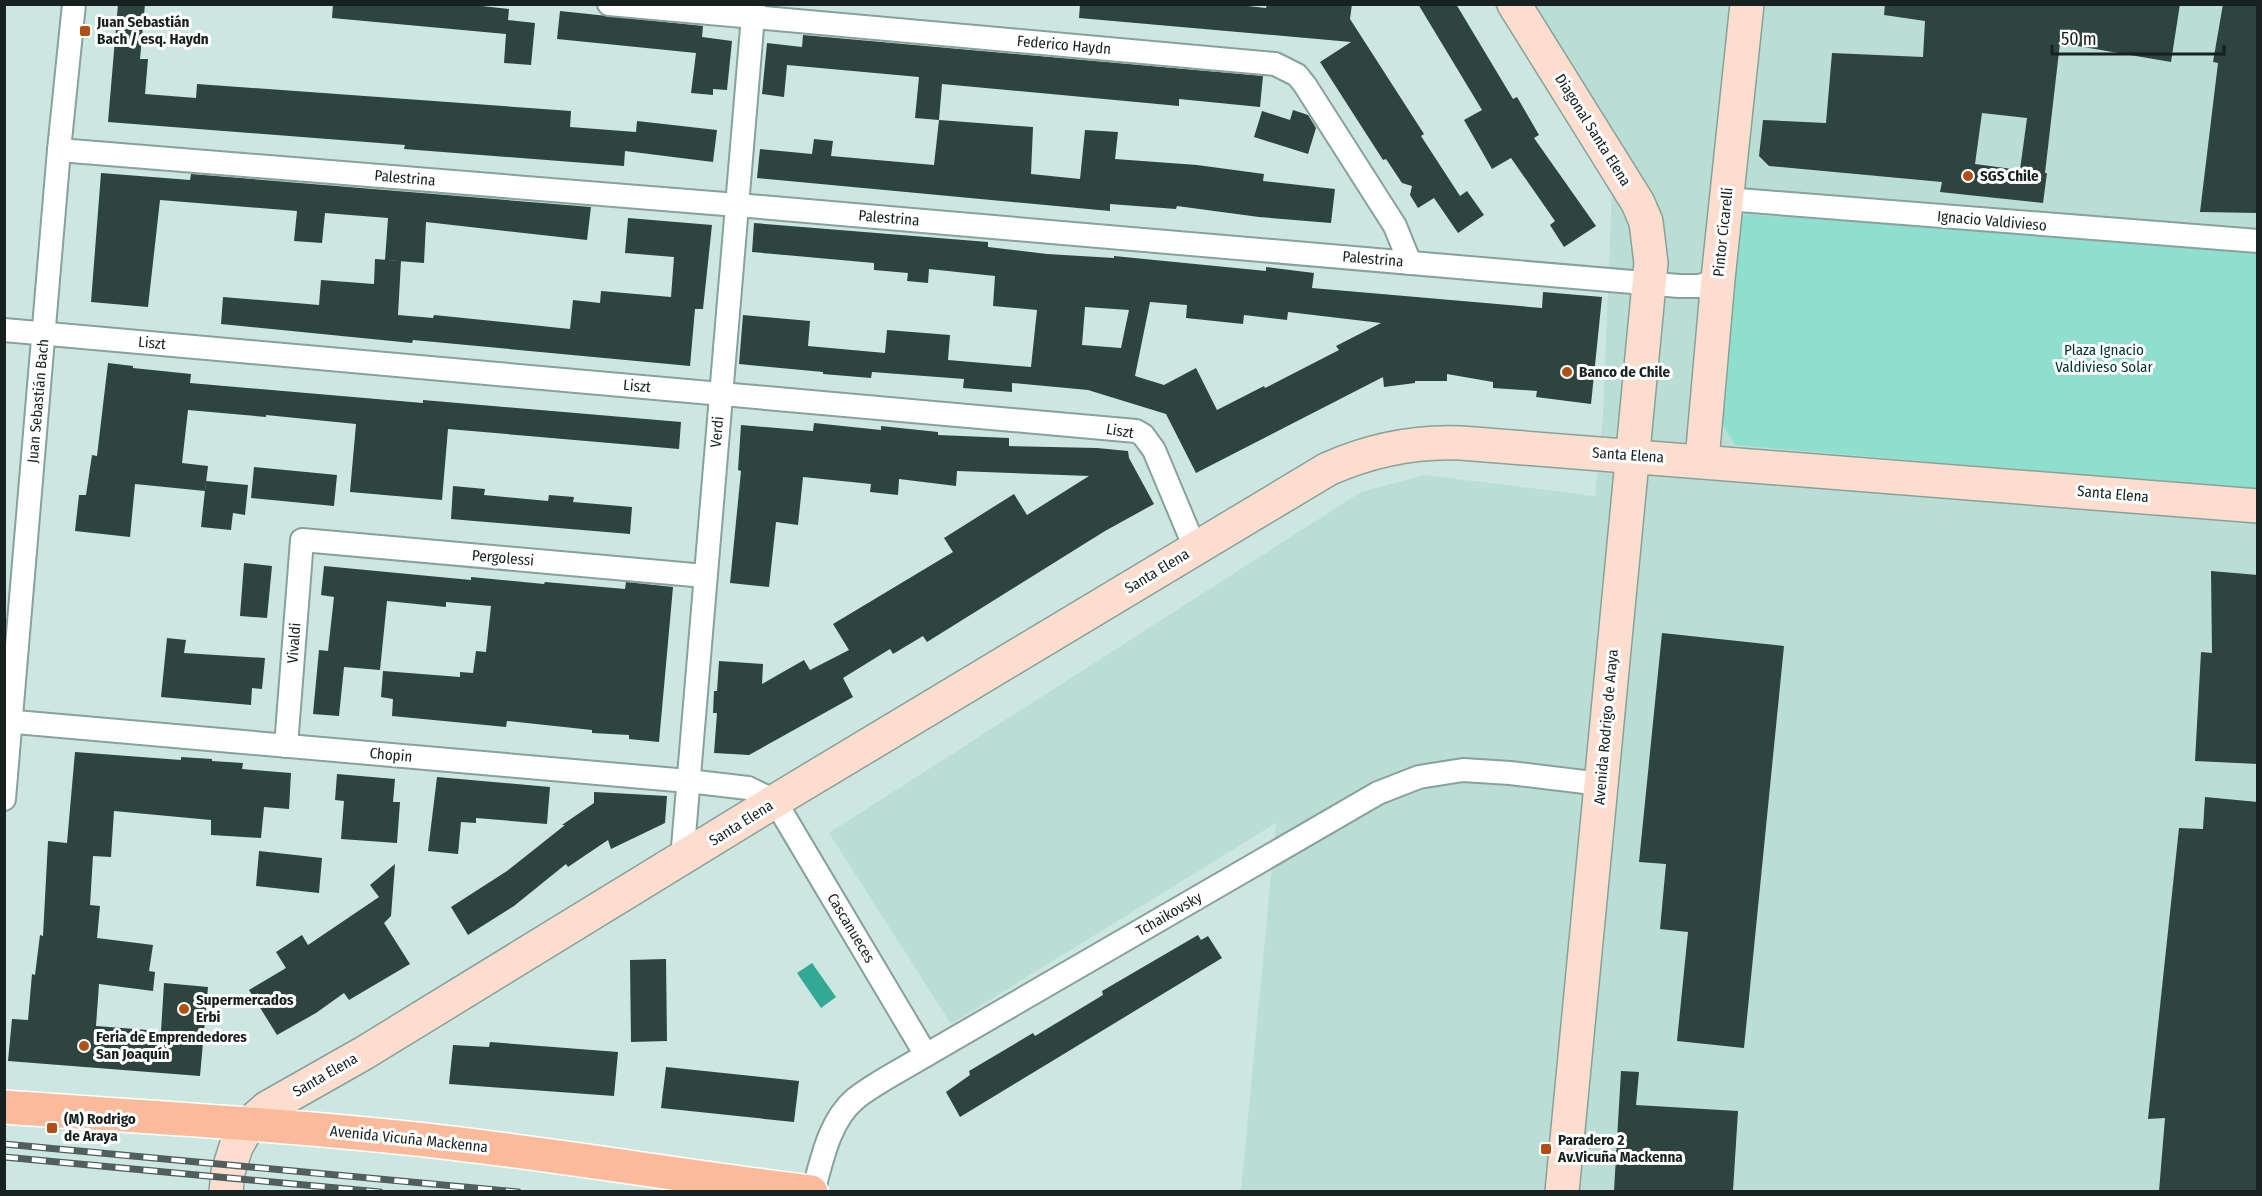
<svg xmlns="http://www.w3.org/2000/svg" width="2262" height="1196" font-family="'Fira Sans Condensed',sans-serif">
	<rect width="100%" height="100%" fill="#cce7e1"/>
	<polygon fill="#baded5" points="1493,5 2257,5 2257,1191 1241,1191 1276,823 951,1024 829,833 1361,492 1425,475 1595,496 1603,415 1612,190"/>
	<polygon fill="#8fdfce" points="1739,214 2019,233 2257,252 2257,490 1735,445 1719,419"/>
	<polygon fill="#33a895" points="812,963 836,997 821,1008 797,973"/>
	<g fill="#2d443f" fill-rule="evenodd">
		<polygon points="118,4 145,4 140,59 148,59 145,94 196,98 197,84 571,111 570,127 636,132 637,121 717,130 713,162 625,151 624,166 404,149 405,145 108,122"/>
		<polygon points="333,4 464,4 509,9 508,20 535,23 531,65 504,63 506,34 332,18"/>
		<polygon points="1080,4 1230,4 1266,8 1267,4 1352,4 1350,19 1424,134 1421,136 1460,196 1467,191 1484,215 1458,233 1434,198 1418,208 1410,195 1412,186 1402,183 1386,159 1383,160 1320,62 1351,42 1079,18"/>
		<polygon points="1418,4 1456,4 1513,99 1517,97 1539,135 1534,138 1596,226 1564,247 1550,225 1555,221 1511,158 1492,169 1464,120 1482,110"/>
		<path d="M1885 4H2180L2171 62 2060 43 2045 173H2047L2043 203 1940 192 1942 182 1769 166 1759 156 1763 120 1826 123 1832 53 1923 57 1925 21 1884 15ZM1982 113 2027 118 2020 170 1975 164Z"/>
		<polygon points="2223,4 2258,4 2258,213 2200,212 2218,63 2213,62"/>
		<polygon points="560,11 703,26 702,37 732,41 727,90 713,89 713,95 691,93 696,53 557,39"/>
		<polygon points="803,35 1263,76 1260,107 1179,99 1179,106 942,84 939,120 915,118 919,77 787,65 784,97 762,94 767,43 802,47"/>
		<polygon points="1293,110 1308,115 1316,128 1308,154 1254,137 1262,111 1290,120"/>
		<polygon points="939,120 1033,127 1031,174 1080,179 1085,130 1118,132 1115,159 1197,165 1264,174 1263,181 1335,189 1331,223 1259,217 1177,206 1176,209 1110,204 1110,211 757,178 760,149 812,154 814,139 833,141 831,156 934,165"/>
		<polygon points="101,173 190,180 191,174 591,207 587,240 426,222 424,263 385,260 388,218 325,213 322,243 294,241 297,211 160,200 148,307 91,302"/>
		<polygon points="628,218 712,225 703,309 695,309 690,366 413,340 412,343 221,324 223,297 319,305 321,280 374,284 375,259 401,261 398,315 433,318 434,315 570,329 573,300 600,303 601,291 671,297 674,257 625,253"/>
		<path d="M754 223 988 242V247L1047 254 1114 258V256L1266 271V267L1314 273 1312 288 1542 308 1543 292 1602 297 1591 404 1536 397 1537 391 1493 388V382L1447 374V381H1415V383L1384 387 1383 377 1196 473 1166 414 1088 390 1012 383V392L963 388 964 379 872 372 871 378 823 374V372L739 364 743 315 810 321 808 346 885 353 887 330 950 335 948 360 1031 367 1037 310 993 306 995 276 929 269 928 283 907 281 908 273 874 270V263L752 252ZM1150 302 1187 305 1186 318 1243 324 1244 315 1287 320 1288 312 1381 323 1336 346 1339 350 1265 388 1264 386 1217 410 1196 368 1164 385 1135 376ZM1085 307 1129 310 1121 348 1082 345Z"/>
		<polygon points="108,363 133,366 133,368 191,374 190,383 423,403 423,400 681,422 679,449 448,429 442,500 350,492 356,424 266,415 266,417 188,410 182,463 208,466 205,491 135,484 130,537 75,531 79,495 86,495 92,455 97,456"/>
		<polygon points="814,423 881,430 881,426 938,432 938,435 1009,438 1009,446 1097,448 1128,451 1129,458 1154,504 1105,531 927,642 923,636 893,654 890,649 843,678 853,697 749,755 714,753 717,713 713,713 714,691 717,691 719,661 763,664 762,684 804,660 810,670 849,650 833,624 953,552 944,538 1014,494 1027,515 1089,476 957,471 956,486 899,479 898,495 870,492 871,484 803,477 798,525 776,522 769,587 730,583 741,471 738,470 741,425 813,431"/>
		<polygon points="254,467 337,475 334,506 251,498"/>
		<polygon points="206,481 248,485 245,515 233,513 231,530 201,527"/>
		<polygon points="453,486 485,489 484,495 548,501 549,495 574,497 573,502 632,507 630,534 451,519"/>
		<polygon points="244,563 272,566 267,618 240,616"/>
		<polygon points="324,566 471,580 471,577 544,584 545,582 625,589 626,582 673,587 659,742 629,739 629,735 592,733 592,730 507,721 506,727 392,716 393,699 381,697 383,671 460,677 460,672 473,673 476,651 486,652 491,606 446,602 446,607 387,601 380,670 344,667 339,716 313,714 319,650 328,651 334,597 321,595"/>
		<polygon points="2211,571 2258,575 2258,764 2195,761 2201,652 2212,653"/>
		<polygon points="1662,633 1784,646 1744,1048 1677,1041 1688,932 1660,929 1666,864 1639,862"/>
		<polygon points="167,638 186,640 184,653 265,658 262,689 252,688 251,705 161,697"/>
		<polygon points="75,752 181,760 181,757 212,759 212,761 243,763 242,769 291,773 289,809 264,807 261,838 211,835 211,820 114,811 111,857 93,856 90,905 100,906 97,938 153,945 149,971 155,972 153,991 99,984 96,1026 161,1031 164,983 208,987 200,1076 8,1061 12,1019 28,1020 32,974 35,975 40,935 43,936 48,841 67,843"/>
		<polygon points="337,774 395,779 393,802 400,802 397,843 341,839 344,801 335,800"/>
		<polygon points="437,777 550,787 547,824 476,818 476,823 461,822 458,854 428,851"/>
		<polygon points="594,792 667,796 665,823 611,849 608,840 568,867 566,864 514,906 468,935 451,907 507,871 565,825 562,825 594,803"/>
		<polygon points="2205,797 2258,802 2258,1191 2159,1191 2165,1118 2148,1119 2179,828 2203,829"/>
		<polygon points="259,851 322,858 319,893 256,886"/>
		<polygon points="395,864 391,916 384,923 410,964 349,1000 344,993 316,1013 277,1035 249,990 286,968 276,952 302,935 308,945 379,897 370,885"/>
		<polygon points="1198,935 1201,940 1208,936 1222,958 960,1117 946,1092 970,1075 969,1071 1033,1033 1035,1036 1103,995 1102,991"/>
		<polygon points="666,959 667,1041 631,1042 630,960"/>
		<polygon points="490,1042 618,1052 614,1096 449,1084 453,1045 489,1047"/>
		<polygon points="666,1067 799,1081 794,1122 661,1108"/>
		<polygon points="1621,1071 1639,1072 1636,1105 1738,1111 1733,1191 1614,1191"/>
	</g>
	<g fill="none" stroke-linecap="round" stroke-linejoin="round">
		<defs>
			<g id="street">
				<polyline points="609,4 1275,64 1297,75 1305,85 1395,226 1410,263"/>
				<polyline points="59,150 737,205 1679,286 1700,286 1718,279"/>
				<polyline points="1726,199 2258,241"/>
				<polyline points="4,330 1136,431 1143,435 1154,450 1195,548"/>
				<polyline points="4,721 688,781 748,788 775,801 926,1055"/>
				<polyline points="286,746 302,540 705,576"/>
				<polyline points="4,799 59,150 74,4"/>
				<polyline points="682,859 754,4"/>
				<path d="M813 1192C822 1160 829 1121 855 1099 873 1084 905 1068 926 1055L1378 793 1419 777 1463 770 1510 773 1601 784"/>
			</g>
			<g id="secondary">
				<polyline points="1514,4 1638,203 1646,222 1651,263 1562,1192"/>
				<polyline points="1702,460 1718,279 1747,4"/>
				<path d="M226 1192 228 1172 236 1147 249 1124 267 1108 364 1053 775 801 1328 469C1371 450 1414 441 1461 443L2258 506"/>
			</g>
			<path id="primary" d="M4 1107C142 1117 279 1124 416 1139 548 1153 679 1176 811 1192"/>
		</defs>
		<use href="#street" stroke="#87a19b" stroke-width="26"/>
		<use href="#secondary" stroke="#87a19b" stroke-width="36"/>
		<use href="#primary" stroke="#fff" stroke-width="36"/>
		<use href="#street" stroke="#fff" stroke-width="22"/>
		<use href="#secondary" stroke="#fdddcd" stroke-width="33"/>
		<use href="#primary" stroke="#fbbb9b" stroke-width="33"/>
		<defs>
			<g id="rail">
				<polyline points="4,1144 518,1192"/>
				<polyline points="4,1157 380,1192"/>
			</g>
		</defs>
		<use href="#rail" stroke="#505f5c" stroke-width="7"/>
		<use href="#rail" stroke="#fff" stroke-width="4.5" stroke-dasharray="14" stroke-linecap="butt"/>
	</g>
	<g fill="#b24f15" stroke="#fff" stroke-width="2">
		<rect x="79" y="25" width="12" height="12" rx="3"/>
		<circle cx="1968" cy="176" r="6"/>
		<circle cx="1567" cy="372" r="6"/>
		<circle cx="184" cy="1009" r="6"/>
		<circle cx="84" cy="1046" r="6"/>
		<rect x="46" y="1122" width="12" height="12" rx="3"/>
		<rect x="1540" y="1143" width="12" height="12" rx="3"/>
	</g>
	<g text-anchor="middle" stroke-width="6" stroke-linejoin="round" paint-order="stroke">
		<g font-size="15" font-weight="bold" fill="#17211f" stroke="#fff" text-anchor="start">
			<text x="97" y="27">Juan Sebastián<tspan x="97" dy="17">Bach / esq. Haydn</tspan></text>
			<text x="1980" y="181">SGS Chile</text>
			<text x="1579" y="377">Banco de Chile</text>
			<text x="196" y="1005">Supermercados<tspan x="196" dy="17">Erbi</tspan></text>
			<text x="96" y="1042">Feria de Emprendedores<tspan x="96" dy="17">San Joaquín</tspan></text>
			<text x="64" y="1124">(M) Rodrigo<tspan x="64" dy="17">de Araya</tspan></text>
			<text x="1558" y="1145">Paradero 2<tspan x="1558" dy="17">Av.Vicuña Mackenna</tspan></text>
		</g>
		<g font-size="15" fill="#17211f" stroke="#fff">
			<text transform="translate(1064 45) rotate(5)" y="5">Federico Haydn</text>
			<text transform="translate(1593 130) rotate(58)" y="5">Diagonal Santa Elena</text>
			<text transform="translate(405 178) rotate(5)" y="5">Palestrina</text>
			<text transform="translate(889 218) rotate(5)" y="5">Palestrina</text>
			<text transform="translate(1992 221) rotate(5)" y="5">Ignacio Valdivieso</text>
			<text transform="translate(1723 232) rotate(-84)" y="5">Pintor Cicarelli</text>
			<text transform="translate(1373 259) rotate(5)" y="5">Palestrina</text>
			<text transform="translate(152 343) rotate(5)" y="5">Liszt</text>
			<text transform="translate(637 386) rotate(5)" y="5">Liszt</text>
			<text transform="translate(38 401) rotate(-85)" y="5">Juan Sebastián Bach</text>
			<text transform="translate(1120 431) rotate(9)" y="5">Liszt</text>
			<text transform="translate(717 432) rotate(-85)" y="5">Verdi</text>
			<text transform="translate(1628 455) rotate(4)" y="5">Santa Elena</text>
			<text transform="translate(2113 494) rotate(5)" y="5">Santa Elena</text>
			<text transform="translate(503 558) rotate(5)" y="5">Pergolessi</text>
			<text transform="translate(1157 571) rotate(-31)" y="5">Santa Elena</text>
			<text transform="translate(294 643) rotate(-86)" y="5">Vivaldi</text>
			<text transform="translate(1606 727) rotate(-85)" y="5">Avenida Rodrigo de Araya</text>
			<text transform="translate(391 755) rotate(5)" y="5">Chopin</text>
			<text transform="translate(741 823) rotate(-32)" y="5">Santa Elena</text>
			<text transform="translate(1169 914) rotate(-30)" y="5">Tchaikovsky</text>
			<text transform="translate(851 928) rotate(59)" y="5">Cascanueces</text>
			<text transform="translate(325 1075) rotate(-30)" y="5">Santa Elena</text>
			<text transform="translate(409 1139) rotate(6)" y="5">Avenida Vicuña Mackenna</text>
		</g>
		<g font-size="15" fill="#00342c" stroke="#fff">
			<text x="2104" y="355">Plaza Ignacio<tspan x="2104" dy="17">Valdivieso Solar</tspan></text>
		</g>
	</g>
	<rect width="2262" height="1196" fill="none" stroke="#17211f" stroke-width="12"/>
	<path d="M2052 45v9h172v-9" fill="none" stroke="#17211f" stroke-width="3"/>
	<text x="2061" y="45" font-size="18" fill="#17211f" stroke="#ffffff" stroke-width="4.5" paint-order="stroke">50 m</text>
</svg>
